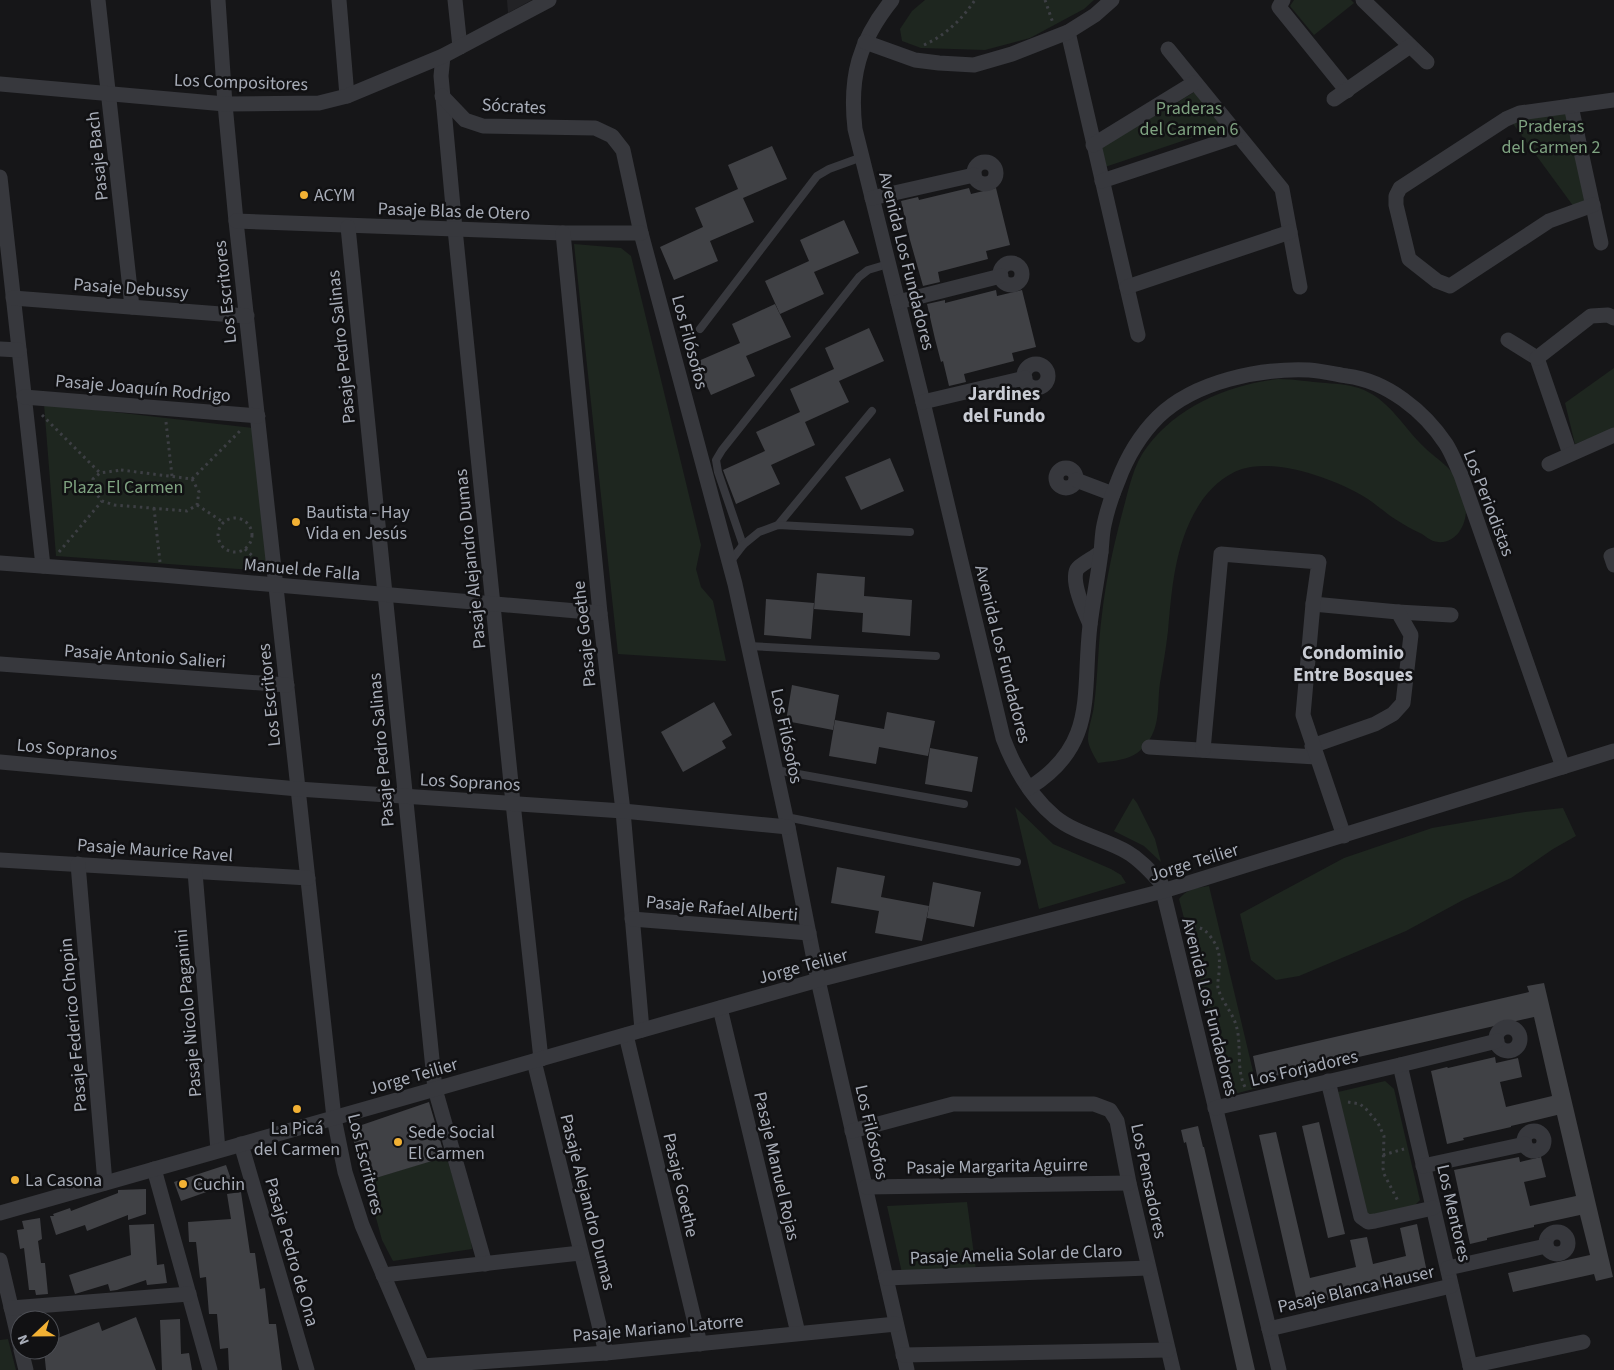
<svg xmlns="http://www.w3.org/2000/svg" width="1614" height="1370" font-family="'Source Sans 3',sans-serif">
	<rect width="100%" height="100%" fill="#161618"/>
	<polygon fill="#222225" points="507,0 532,0 508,13"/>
	<g fill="#1e261f">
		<polygon points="925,0 1094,0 1084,9 1030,38 985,50 921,48 902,41 900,29 912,11"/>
		<polygon points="1294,0 1351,0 1354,3 1314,35 1290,6"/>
		<polygon points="1196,91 1224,127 1105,167 1101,148"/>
		<polygon points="1568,110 1588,203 1574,207 1511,121"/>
		<polygon points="574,244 621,248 631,256 701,545 696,569 701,587 713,601 726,661 618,654"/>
		<polygon points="1614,368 1614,429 1575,444 1565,403"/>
		<path d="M1278 379C1295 379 1309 382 1326 383 1339 384 1352 385 1364 390 1391 402 1404 428 1424 447 1432 455 1443 462 1450 470 1455 475 1467 503 1466 510 1466 528 1453 547 1433 541 1429 539 1426 537 1422 534 1413 530 1404 525 1395 519 1384 512 1375 503 1363 496 1334 479 1276 458 1242 469 1224 475 1209 489 1199 505 1175 543 1172 587 1168 631 1166 648 1163 666 1160 683 1157 703 1161 724 1148 742 1134 761 1118 760 1098 763 1094 756 1088 746 1088 739 1088 727 1093 716 1094 705 1098 675 1098 644 1102 614 1106 579 1114 544 1123 510 1129 489 1133 465 1147 447 1178 406 1228 385 1278 379Z"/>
		<polygon points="44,404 253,428 268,571 56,556"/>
		<polygon points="1133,798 1137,803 1155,839 1161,862 1144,846 1114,831"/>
		<polygon points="1015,807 1053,844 1111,869 1121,875 1126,883 1039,909"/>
		<polygon points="1563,808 1576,836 1553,849 1511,878 1463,900 1406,931 1299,976 1276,980 1251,960 1240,914 1344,858 1432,828 1525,812"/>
		<path d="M1209 886 1257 1088 1238 1093 1229 1090 1179 899C1187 889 1196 888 1209 886Z"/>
		<polygon points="1385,1081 1394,1089 1420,1200 1414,1206 1372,1216 1365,1214 1338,1092"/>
		<polygon points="446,1156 470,1231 472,1249 393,1261 382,1240 366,1181"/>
		<polygon points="967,1202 976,1270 902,1273 887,1206"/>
		<polygon points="8,1339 16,1370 0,1370 0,1340"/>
	</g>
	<g fill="#404145">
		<polygon points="772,146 787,179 743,198 754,222 710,241 718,261 674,280 660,247 703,227 695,208 738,189 728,165"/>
		<polygon points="969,188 971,194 996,188 1010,245 986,251 988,259 938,272 940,282 923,286 910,240 901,201 918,197 919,200"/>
		<polygon points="844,220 859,253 814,272 824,294 780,314 765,281 809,261 800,240"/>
		<polygon points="996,290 997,296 1022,290 1036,347 1012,353 1014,361 964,374 966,382 949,386 943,361 941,362 935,339 927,304 945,300 945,303"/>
		<polygon points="775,304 791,337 746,356 755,376 711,395 696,362 740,343 732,324"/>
		<polygon points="869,328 884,361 839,381 849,402 805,422 815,445 771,465 780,484 736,504 723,470 765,451 756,432 800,412 790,389 834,369 825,348"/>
		<polygon points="890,458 904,491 861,510 845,477"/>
		<polygon points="817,573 865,577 864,596 912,600 910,636 862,632 863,613 814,609"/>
		<polygon points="766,599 814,603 811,639 764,635"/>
		<polygon points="792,685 839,695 833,730 786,721"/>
		<polygon points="714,702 732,735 722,741 726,748 683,772 661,732"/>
		<polygon points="887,712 935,721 928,756 879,747 876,764 829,756 835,720 884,729"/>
		<polygon points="930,748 978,757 972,792 925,784"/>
		<polygon points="837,867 885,876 881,897 929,906 922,941 875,933 879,911 831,903"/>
		<polygon points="933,882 981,892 974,927 927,918"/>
		<polygon points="1544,983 1613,1277 1596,1281 1594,1274 1513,1292 1508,1273 1590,1255 1580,1215 1534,1225 1534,1227 1487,1238 1487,1240 1470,1244 1454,1170 1519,1157 1520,1162 1541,1157 1546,1177 1524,1182 1530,1206 1576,1196 1557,1115 1511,1126 1511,1127 1463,1138 1464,1140 1447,1144 1431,1071 1447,1067 1448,1068 1495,1057 1496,1063 1518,1058 1522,1077 1500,1082 1506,1107 1552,1096 1534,1017 1258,1080 1253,1056 1529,992 1527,986"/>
		<polygon points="429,1102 445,1157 366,1181 350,1129"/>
		<polygon points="1319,1122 1345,1234 1328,1238 1302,1126"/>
		<polygon points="1198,1126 1203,1147 1204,1147 1255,1370 1237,1370 1186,1142 1184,1143 1181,1130"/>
		<polygon points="1276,1132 1310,1278 1356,1267 1350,1240 1367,1237 1373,1264 1406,1256 1400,1228 1417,1224 1428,1277 1298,1306 1259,1135"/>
		<polygon points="226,1165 233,1185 215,1191 215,1189 181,1201 174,1182"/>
		<polygon points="146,1189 146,1214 128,1220 128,1215 87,1231 85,1225 56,1235 50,1216 54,1216 53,1214 70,1208 71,1211 118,1193 118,1190"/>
		<polygon points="241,1192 250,1253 255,1253 260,1289 265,1288 269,1324 276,1324 282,1370 229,1370 228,1348 220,1349 217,1314 209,1314 206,1277 200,1278 196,1242 189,1242 188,1222 231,1219 227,1194"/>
		<polygon points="40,1218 42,1239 38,1241 41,1263 45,1263 48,1294 36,1295 35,1290 29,1290 24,1248 20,1249 17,1230 24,1229 22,1221"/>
		<polygon points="154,1224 157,1265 164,1264 167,1283 147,1285 146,1280 117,1290 110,1291 108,1284 75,1294 69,1275 131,1255 129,1225"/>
		<polygon points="136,1317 156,1370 46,1370 44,1350 50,1350 50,1341 99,1322 102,1331"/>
		<polygon points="180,1319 181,1354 189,1353 192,1370 162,1370 160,1320"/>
	</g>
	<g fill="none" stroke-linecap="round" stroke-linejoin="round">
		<g stroke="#3d3f44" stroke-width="3" stroke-dasharray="2.5 4" stroke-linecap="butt">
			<polyline points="1045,0 1053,23"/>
			<path d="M924 45C946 35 962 19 975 0"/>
			<polyline points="42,415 100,473"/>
			<polyline points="166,422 172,476"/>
			<polygon points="121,470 192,479 199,492 197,505 187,511 114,505 102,501 94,491 93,479 100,473"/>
			<polyline points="192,479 241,430"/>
			<polyline points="197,505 223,522"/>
			<polyline points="154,508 160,562"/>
			<circle cx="235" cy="535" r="17"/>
			<polyline points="245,549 258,561"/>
			<polyline points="59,552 102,501"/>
			<path d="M1187 928C1197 926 1203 927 1210 936 1220 949 1220 956 1219 972 1219 977 1217 983 1218 988 1221 1000 1231 1011 1235 1022 1243 1043 1235 1067 1245 1087"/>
			<polyline points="1348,1102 1360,1104 1366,1109 1378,1123 1384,1136 1383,1168 1384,1174 1398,1201"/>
			<polyline points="1383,1155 1404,1149"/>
		</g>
		<g stroke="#37383d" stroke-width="8">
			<polyline points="700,329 817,176 829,169 862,157"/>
			<polyline points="778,525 872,411"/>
			<polyline points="743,545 718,472 716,460 722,450 859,277 868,270 888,264"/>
			<polyline points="730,562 743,545 759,532 778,525 910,532"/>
			<polyline points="748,646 936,656"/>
			<polyline points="776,770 964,804"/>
			<polyline points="786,817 1017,862"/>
		</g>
		<g stroke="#37383d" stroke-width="15">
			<polyline points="98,0 132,307"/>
			<polyline points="218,0 225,104 236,221 334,1118 345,1172 362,1225 424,1370"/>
			<polyline points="339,0 347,96"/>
			<polyline points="455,0 460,47"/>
			<path d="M892 0C859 41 849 77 855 129L923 402 1003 738C1014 767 1031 797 1055 817 1076 834 1105 839 1127 852 1141 860 1151 872 1161 883L1279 1370"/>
			<polyline points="1283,0 1279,7 1347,91"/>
			<polyline points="1363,0 1427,62"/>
			<polyline points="1068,32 1138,335"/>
			<polyline points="865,42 915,60 939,63 974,65 1012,54 1068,32 1095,15 1112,0"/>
			<polyline points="1168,49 1282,189 1300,287"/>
			<polyline points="443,56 441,76 455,229 513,803 541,1059"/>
			<polyline points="0,84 225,104 319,103 347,96 443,56 549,0"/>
			<polyline points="442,96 465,120 483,126 595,128 612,136 623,150 641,233 735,584 788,827 818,980 907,1370"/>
			<polyline points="1334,99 1410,46"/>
			<polyline points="1571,106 1601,243"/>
			<polyline points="1093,145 1194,83"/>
			<circle cx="985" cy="173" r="11"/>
			<polyline points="0,177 43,566"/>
			<polyline points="1102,181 1238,136"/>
			<polyline points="872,198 974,175"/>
			<polyline points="1593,205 1549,221 1450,286 1437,281 1409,259 1396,205 1396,196 1400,188 1506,119 1520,113 1614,100"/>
			<polyline points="236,221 563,233 641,233"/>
			<polyline points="348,227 435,1089 485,1264"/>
			<polyline points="563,233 600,613 623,811 642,1030"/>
			<circle cx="1011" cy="274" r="11"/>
			<polyline points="1127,287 1290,232"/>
			<polyline points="13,298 247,316"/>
			<polyline points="898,302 1001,276"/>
			<polyline points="1508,340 1537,358 1570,454"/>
			<polyline points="0,349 19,350"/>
			<polyline points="1537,358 1591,316 1608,315 1614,318"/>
			<circle cx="1036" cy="376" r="12"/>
			<polyline points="24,397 258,416"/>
			<polyline points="923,402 1025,378"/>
			<polyline points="1549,464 1614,435"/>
			<circle cx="1066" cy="478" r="10"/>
			<polyline points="1076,480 1113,494"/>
			<polyline points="1614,555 1611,556 1614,565"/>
			<polyline points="0,563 162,575 600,613"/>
			<polyline points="1398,612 1451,615"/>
			<path d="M1090 624C1085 613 1069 578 1078 568 1083 563 1095 557 1101 552"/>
			<polyline points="0,664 287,685"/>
			<polyline points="1312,746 1375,724 1393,714 1403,703 1411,635 1398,612 1313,604"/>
			<polyline points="1149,747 1316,757"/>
			<polyline points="1203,750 1221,554 1319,562 1313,604 1303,715 1344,836"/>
			<polyline points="0,762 298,789 623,811 788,827"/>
			<path d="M1029 788C1098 745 1082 694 1090 625 1093 600 1098 576 1101 552 1102 543 1102 534 1104 525 1107 511 1112 495 1118 481 1127 457 1140 435 1158 417 1195 381 1260 368 1309 370 1322 371 1335 374 1347 376 1387 381 1424 411 1446 444 1452 453 1456 465 1461 475L1563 767"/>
			<polyline points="0,860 308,878"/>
			<polyline points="78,864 105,1183"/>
			<polyline points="195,872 218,1150"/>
			<polyline points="632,919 809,933"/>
			<polyline points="720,1008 798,1333"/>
			<circle cx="1508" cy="1039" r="12"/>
			<polyline points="626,1035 700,1344"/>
			<polyline points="534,1061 606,1353"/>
			<polyline points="1400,1065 1471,1370"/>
			<polyline points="1328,1081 1361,1217 1368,1222 1375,1221 1433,1208"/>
			<polyline points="1215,1108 1400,1065 1497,1041"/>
			<polyline points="852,1131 953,1104 1094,1104 1110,1110 1117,1121 1129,1183 1173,1370"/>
			<circle cx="1534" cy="1141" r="10"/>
			<polyline points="241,1144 307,1370"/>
			<polyline points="1423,1166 1525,1144"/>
			<polyline points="154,1169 210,1370"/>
			<polyline points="866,1187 1129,1183"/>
			<polyline points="0,1213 818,980 1163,891 1614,751"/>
			<circle cx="1557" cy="1243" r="11"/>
			<polyline points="0,1260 20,1345"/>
			<polyline points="1448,1268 1546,1246"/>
			<polyline points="383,1275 580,1253"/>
			<polyline points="886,1278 1148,1268"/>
			<polyline points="11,1308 189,1294"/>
			<polyline points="1269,1329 1451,1286"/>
			<polyline points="21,1350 26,1370"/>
			<polyline points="903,1355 1168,1350"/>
			<polyline points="422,1366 606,1353 896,1324"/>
			<polyline points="1470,1366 1583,1342"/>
		</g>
	</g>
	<g fill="#f2b134" stroke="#111113" stroke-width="2">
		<circle cx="304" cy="195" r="5"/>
		<circle cx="296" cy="522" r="5"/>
		<circle cx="297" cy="1109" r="5"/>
		<circle cx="398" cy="1142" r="5"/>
		<circle cx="15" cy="1180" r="5"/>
		<circle cx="183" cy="1184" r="5"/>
	</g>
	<g text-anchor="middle" stroke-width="5" stroke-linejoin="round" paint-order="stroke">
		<g font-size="18" fill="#a8adb8" stroke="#111113">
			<text transform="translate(241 82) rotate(2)" y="6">Los Compositores</text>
			<text transform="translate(514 106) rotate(3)" y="6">Sócrates</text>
			<text transform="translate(97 156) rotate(-96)" y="6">Pasaje Bach</text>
			<text transform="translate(454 211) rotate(2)" y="6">Pasaje Blas de Otero</text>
			<text transform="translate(907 261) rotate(76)" y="6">Avenida Los Fundadores</text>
			<text transform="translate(131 288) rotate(4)" y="6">Pasaje Debussy</text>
			<text transform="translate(225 292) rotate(-96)" y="6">Los Escritores</text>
			<text transform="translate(690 342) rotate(75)" y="6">Los Filósofos</text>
			<text transform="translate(341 347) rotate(-96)" y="6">Pasaje Pedro Salinas</text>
			<text transform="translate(143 388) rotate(5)" y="6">Pasaje Joaquín Rodrigo</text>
			<text transform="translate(1489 503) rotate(69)" y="6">Los Periodistas</text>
			<text transform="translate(470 559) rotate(-96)" y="6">Pasaje Alejandro Dumas</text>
			<text transform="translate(302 569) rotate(5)" y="6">Manuel de Falla</text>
			<text transform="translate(584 634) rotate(-96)" y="6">Pasaje Goethe</text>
			<text transform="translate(1003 654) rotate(76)" y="6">Avenida Los Fundadores</text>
			<text transform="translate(145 656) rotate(4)" y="6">Pasaje Antonio Salieri</text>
			<text transform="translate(269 695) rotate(-96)" y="6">Los Escritores</text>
			<text transform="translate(787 736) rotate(78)" y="6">Los Filósofos</text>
			<text transform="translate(67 749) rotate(5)" y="6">Los Sopranos</text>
			<text transform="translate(381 750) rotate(-95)" y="6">Pasaje Pedro Salinas</text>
			<text transform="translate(470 782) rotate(3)" y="6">Los Sopranos</text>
			<text transform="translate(155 850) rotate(4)" y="6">Pasaje Maurice Ravel</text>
			<text transform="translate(1194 862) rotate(-17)" y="6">Jorge Teilier</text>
			<text transform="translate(722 908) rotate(5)" y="6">Pasaje Rafael Alberti</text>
			<text transform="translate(803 966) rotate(-15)" y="6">Jorge Teilier</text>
			<text transform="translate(1210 1007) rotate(76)" y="6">Avenida Los Fundadores</text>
			<text transform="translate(188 1013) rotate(-95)" y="6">Pasaje Nicolo Paganini</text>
			<text transform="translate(73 1025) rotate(-95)" y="6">Pasaje Federico Chopin</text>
			<text transform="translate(1304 1068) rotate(-13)" y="6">Los Forjadores</text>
			<text transform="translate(413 1076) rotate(-16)" y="6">Jorge Teilier</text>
			<text transform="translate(872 1132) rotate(77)" y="6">Los Filósofos</text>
			<text transform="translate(366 1164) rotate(76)" y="6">Los Escritores</text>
			<text transform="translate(777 1166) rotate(77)" y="6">Pasaje Manuel Rojas</text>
			<text transform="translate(997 1166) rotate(-1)" y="6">Pasaje Margarita Aguirre</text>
			<text transform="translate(1149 1181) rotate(78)" y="6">Los Pensadores</text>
			<text transform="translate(681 1185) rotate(77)" y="6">Pasaje Goethe</text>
			<text transform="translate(588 1202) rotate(76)" y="6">Pasaje Alejandro Dumas</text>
			<text transform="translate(1454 1213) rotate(77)" y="6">Los Mentores</text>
			<text transform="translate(292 1252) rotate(74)" y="6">Pasaje Pedro de Ona</text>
			<text transform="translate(1016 1254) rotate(-2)" y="6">Pasaje Amelia Solar de Claro</text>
			<text transform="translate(1356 1289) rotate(-13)" y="6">Pasaje Blanca Hauser</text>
			<text transform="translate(658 1328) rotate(-5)" y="6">Pasaje Mariano Latorre</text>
		</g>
		<g font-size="18" fill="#7fa381" stroke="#111113">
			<text x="1189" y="114">Praderas<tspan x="1189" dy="21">del Carmen 6</tspan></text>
			<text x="1551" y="132">Praderas<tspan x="1551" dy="21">del Carmen 2</tspan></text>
			<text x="123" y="493">Plaza El Carmen</text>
		</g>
		<g font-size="18" fill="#a8adb8" stroke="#111113" text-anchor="start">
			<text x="314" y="201">ACYM</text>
			<text x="306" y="518">Bautista - Hay<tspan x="306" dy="21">Vida en Jesús</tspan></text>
			<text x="297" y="1134" text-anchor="middle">La Picá<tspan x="297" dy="21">del Carmen</tspan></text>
			<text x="408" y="1138">Sede Social<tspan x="408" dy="21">El Carmen</tspan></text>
			<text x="25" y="1186">La Casona</text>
			<text x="193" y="1190">Cuchin</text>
		</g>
		<g font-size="19" font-weight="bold" fill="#c9ccd4" stroke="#111113">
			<text x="1004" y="400">Jardines<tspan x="1004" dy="22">del Fundo</tspan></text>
			<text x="1353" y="659">Condominio<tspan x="1353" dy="22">Entre Bosques</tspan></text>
		</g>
	</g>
	<g transform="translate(35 1335) rotate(248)"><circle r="24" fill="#111113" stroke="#4d4f55"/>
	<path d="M0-4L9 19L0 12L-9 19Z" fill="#f2b134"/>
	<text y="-8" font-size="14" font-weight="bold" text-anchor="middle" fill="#a8adb8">N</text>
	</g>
</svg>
